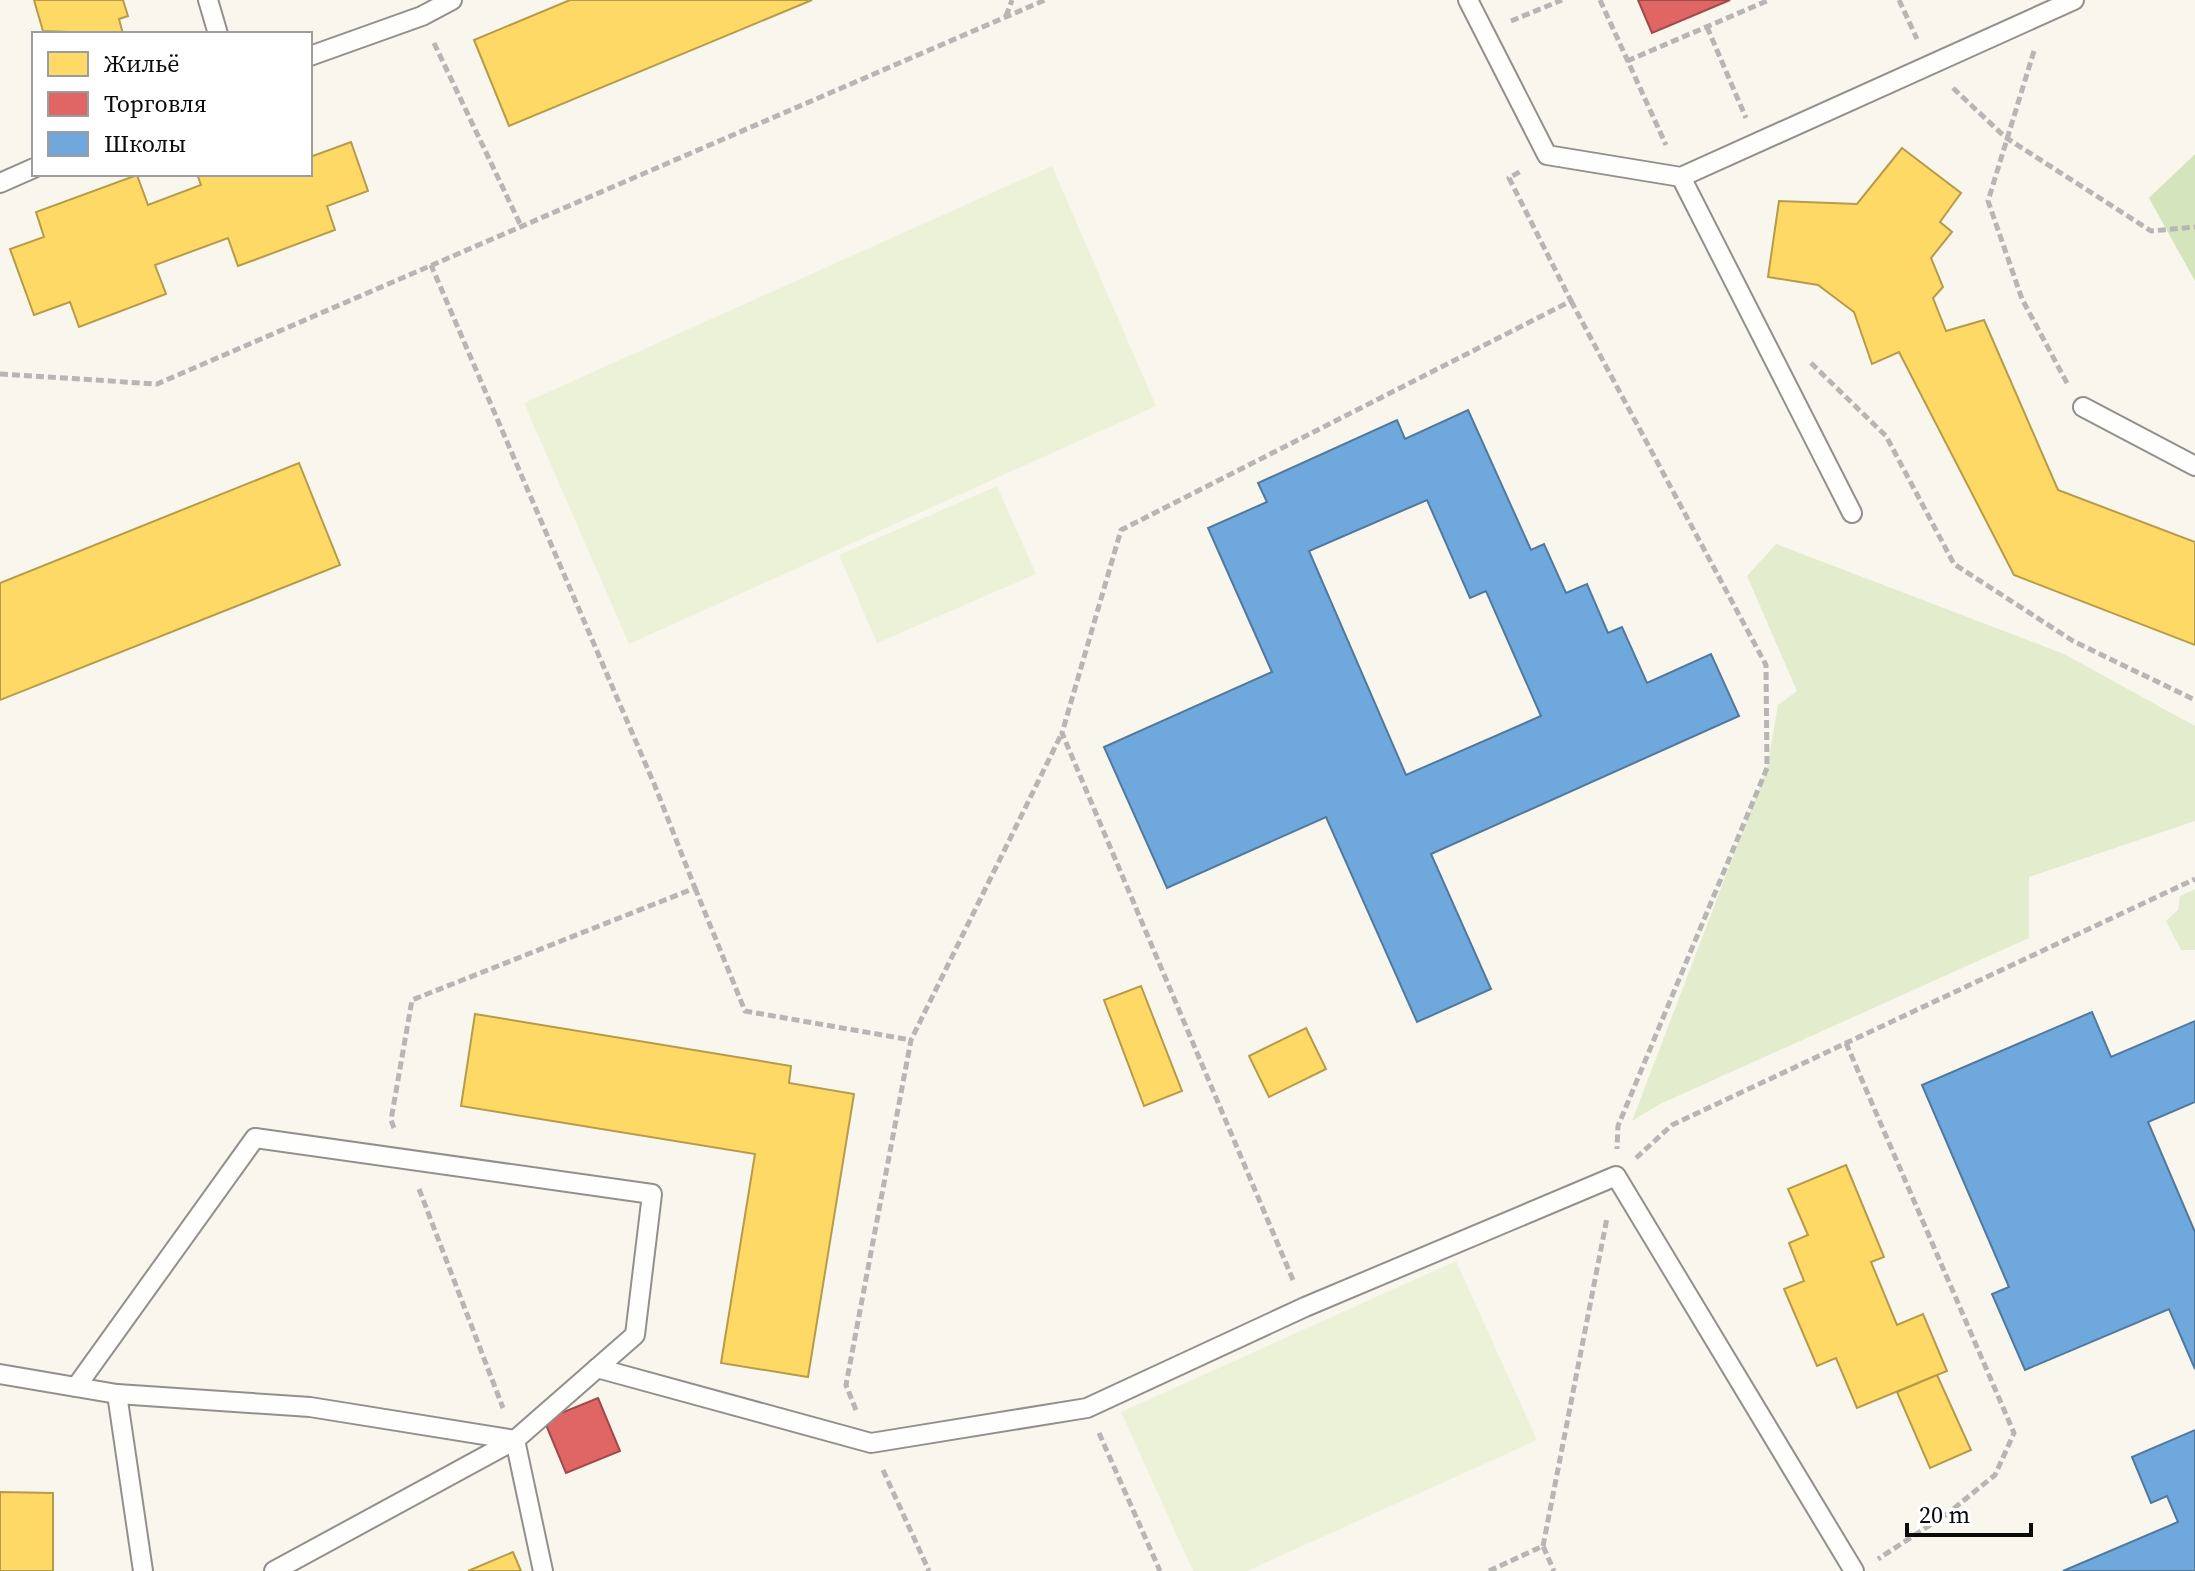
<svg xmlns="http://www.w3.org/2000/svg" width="2195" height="1571" font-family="'Source Serif 4',serif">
	<rect width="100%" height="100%" fill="#f9f6ed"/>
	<g fill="#e3edce">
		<polygon points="1776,544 2064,654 2195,726 2195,821 2029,877 2029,938 1660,1104 1632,1121 1767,768 1778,705 1797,691 1747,576"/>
		<polygon points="2195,889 2195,950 2181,950 2166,921 2178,910 2180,896"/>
	</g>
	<polygon fill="#d4e5bc" points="2195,154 2195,281 2149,198"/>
	<g fill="#ecf2d7">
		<polygon points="1052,166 1156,406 629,644 524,403"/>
		<polygon points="997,486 1036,574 877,643 839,555"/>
		<polygon points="1456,1261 1537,1440 1247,1571 1193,1571 1121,1412"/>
	</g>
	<g fill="#ffd966" stroke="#b69b4a" stroke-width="2">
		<polygon points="34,0 123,0 128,16 119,19 123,34 43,31"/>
		<polygon points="570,0 812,0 509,126 474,40"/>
		<polygon points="351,142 368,191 327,206 335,230 238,266 228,238 155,265 166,294 79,327 70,302 34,315 10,249 44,237 36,212 137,175 148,205 201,185 197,174 310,174 310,157"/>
		<polygon points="1902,148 1961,193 1940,222 1952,232 1931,258 1943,287 1933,298 1946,331 1984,320 2058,490 2195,542 2195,645 2014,575 1899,352 1872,364 1854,312 1818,285 1768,277 1779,201 1857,204"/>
		<polygon points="299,463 340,565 0,700 0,583"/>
		<polygon points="1141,986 1182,1091 1144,1106 1104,1000"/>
		<polygon points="475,1014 791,1066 789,1083 854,1094 808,1377 721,1363 755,1154 461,1106"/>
		<polygon points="1306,1028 1326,1069 1269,1097 1249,1056"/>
		<polygon points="1846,1165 1884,1257 1871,1262 1897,1325 1923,1314 1947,1371 1857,1408 1836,1358 1817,1366 1784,1289 1804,1281 1789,1243 1808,1235 1788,1189"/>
		<polygon points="1937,1375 1971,1450 1930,1468 1897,1392"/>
		<polygon points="0,1492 53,1493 53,1571 0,1571"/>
		<polygon points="513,1552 521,1571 468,1571"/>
	</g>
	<g fill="#e06666" stroke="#a04a4a" stroke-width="2">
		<polygon points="1638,0 1730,0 1652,33"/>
		<polygon points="598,1398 620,1451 566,1473 544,1420"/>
	</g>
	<g fill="#6fa8dc" stroke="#51799d" stroke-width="2" fill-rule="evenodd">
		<path d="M1468 410 1531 550 1544 544 1566 593 1587 584 1608 633 1622 627 1647 683 1711 654 1739 716 1431 854 1491 989 1417 1022 1326 817 1167 888 1104 747 1272 672 1208 528 1267 502 1258 483 1397 420 1405 439ZM1427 500 1470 598 1486 591 1541 716 1406 775 1309 551Z"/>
		<polygon points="2092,1012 2111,1057 2195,1021 2195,1102 2148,1122 2195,1232 2195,1369 2169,1309 2025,1370 1992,1294 2009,1287 1922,1085"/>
		<polygon points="2195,1430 2195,1571 2063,1571 2178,1522 2167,1496 2151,1503 2132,1457"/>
	</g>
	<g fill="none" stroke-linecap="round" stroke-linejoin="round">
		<defs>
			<g id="lane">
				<polyline points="208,0 218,34"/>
				<polyline points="1468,0 1547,155 1681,177 2074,0"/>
				<polyline points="310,56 422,16 452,0"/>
				<polyline points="1681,177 1852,513"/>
				<polyline points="0,183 34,168"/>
				<polyline points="2083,407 2195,466"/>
				<polyline points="597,1368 871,1443 1087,1408 1305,1307 1616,1176 1854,1571"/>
				<polyline points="0,1374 117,1394 310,1407 515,1440"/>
				<polyline points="76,1387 255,1138 652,1194 635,1335 515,1440 274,1571"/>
				<polyline points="117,1394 143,1571"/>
				<polyline points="515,1440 543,1571"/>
			</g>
		</defs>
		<use href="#lane" stroke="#92908c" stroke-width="22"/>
		<g stroke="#b7b6b5" stroke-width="5" stroke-dasharray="8 4" stroke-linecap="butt">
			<polyline points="1600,0 1666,145"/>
			<polyline points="1899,0 1917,39"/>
			<polyline points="1006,16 1012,0"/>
			<polyline points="1511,21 1562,0"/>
			<polyline points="1707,27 1746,118"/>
			<polyline points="434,43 521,226"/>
			<polyline points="2034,51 1988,201 2022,299 2068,385"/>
			<polyline points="1627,61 1769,0"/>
			<polyline points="1953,88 2005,137 2151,231 2195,227"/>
			<polyline points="1571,301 1766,665 1767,768 1618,1126 1617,1149"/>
			<polyline points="1811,363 1886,436 1954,564 2073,641 2195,700"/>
			<polyline points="0,374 157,384 1045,0"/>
			<polyline points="695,888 745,1011 911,1040"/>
			<polyline points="1846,1043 2014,1433 1995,1475 1947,1514 1878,1559"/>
			<polyline points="394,1128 391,1120 412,1000 695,888 655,786 431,265"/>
			<polyline points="1636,1158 1672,1125 2195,879"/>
			<polyline points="419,1189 503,1408"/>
			<polyline points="1293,1280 1062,733 1121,530 1571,301 1509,178 1521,171"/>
			<polyline points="856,1410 846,1385 911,1040 1062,733"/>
			<polyline points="1099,1433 1160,1571"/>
			<polyline points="883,1470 929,1571"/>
			<polyline points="1543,1546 1607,1218"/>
			<polyline points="1489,1571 1543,1546 1554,1571"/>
		</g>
		<use href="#lane" stroke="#fefefc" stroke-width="18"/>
	</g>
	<rect x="32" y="32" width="280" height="144" fill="#ffffff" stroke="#9d9d9d" stroke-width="2"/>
	<rect x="48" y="52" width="40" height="24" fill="#ffd966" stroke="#9d9d9d" stroke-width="2"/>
	<text x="104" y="72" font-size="24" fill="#0a0a0a">Жильё</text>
	<rect x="48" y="92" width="40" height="24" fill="#e06666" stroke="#9d9d9d" stroke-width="2"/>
	<text x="104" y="112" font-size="24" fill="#0a0a0a">Торговля</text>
	<rect x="48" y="132" width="40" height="24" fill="#6fa8dc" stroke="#9d9d9d" stroke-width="2"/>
	<text x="104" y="152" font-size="24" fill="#0a0a0a">Школы</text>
	<path d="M1907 1523v12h124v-12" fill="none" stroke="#0a0a0a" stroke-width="4"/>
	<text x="1919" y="1523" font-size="24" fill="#0a0a0a" stroke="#ffffff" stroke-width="6" paint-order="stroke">20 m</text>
</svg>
